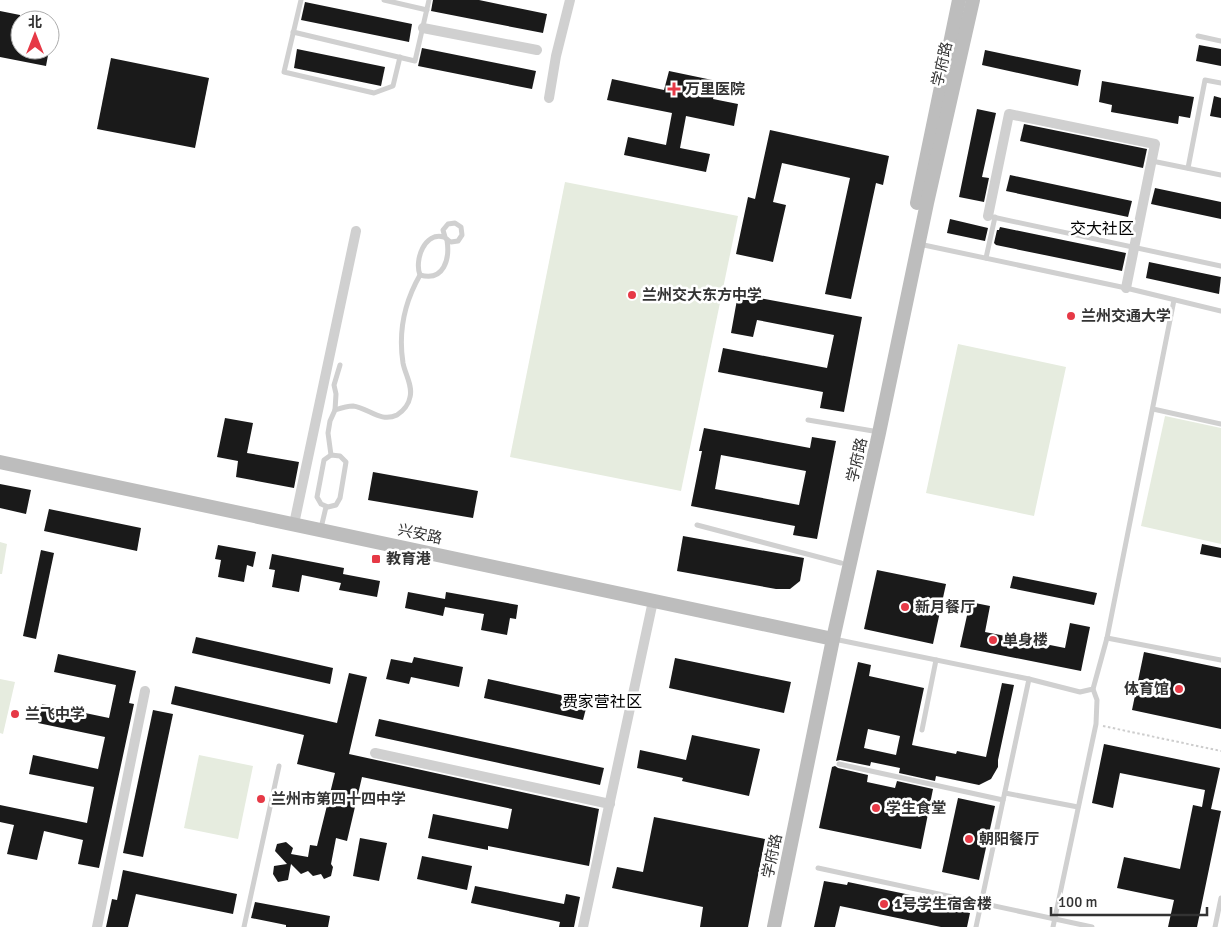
<svg xmlns="http://www.w3.org/2000/svg" width="1221" height="927" font-family="Signika,'Noto Sans SC',sans-serif">
	<rect width="100%" height="100%" fill="#fff"/>
	<g fill="#e6ecdf">
		<polygon points="565,182 738,216 681,491 510,457"/>
		<polygon points="958,344 1066,367 1034,516 926,493"/>
		<polygon points="1165,416 1221,428 1221,544 1141,526"/>
		<polygon points="0,542 7,544 2,574 0,574"/>
		<polygon points="0,679 15,682 3,734 0,733"/>
		<polygon points="199,755 253,766 238,839 184,828"/>
	</g>
	<g fill="#1a1a1a" fill-rule="evenodd">
		<polygon points="433,0 479,0 547,14 543,33 431,11"/>
		<polygon points="305,2 412,24 409,42 301,20"/>
		<polygon points="0,11 20,15 20,50 49,50 46,66 0,57"/>
		<polygon points="1199,45 1221,49 1221,66 1196,61"/>
		<polygon points="422,48 536,71 532,89 418,66"/>
		<polygon points="297,49 385,67 381,86 294,68"/>
		<polygon points="985,50 1081,70 1078,86 982,65"/>
		<polygon points="111,58 209,78 195,148 97,129"/>
		<polygon points="669,71 717,81 713,99 738,104 734,126 686,116 680,148 710,154 706,172 624,155 628,137 666,145 672,113 607,100 612,79 664,90"/>
		<polygon points="1102,81 1194,97 1190,118 1179,116 1178,124 1111,112 1112,105 1099,102"/>
		<polygon points="1214,96 1221,98 1221,118 1210,116"/>
		<polygon points="977,109 996,113 982,177 989,178 984,202 959,197"/>
		<polygon points="1024,124 1147,149 1143,168 1020,141"/>
		<polygon points="770,130 889,156 883,185 876,183 851,299 825,294 850,178 782,163 773,202 786,205 773,262 736,254 748,197 755,199"/>
		<polygon points="1010,175 1132,201 1128,217 1006,191"/>
		<polygon points="1155,188 1221,202 1221,219 1151,204"/>
		<polygon points="950,219 988,228 985,241 947,233"/>
		<polygon points="1000,227 1126,253 1122,271 996,245 994,243 997,230 999,230"/>
		<polygon points="1149,262 1221,277 1219,294 1146,278"/>
		<polygon points="738,294 862,317 844,412 820,408 823,392 718,372 723,348 827,368 834,335 757,320 753,337 731,333"/>
		<polygon points="225,418 253,423 247,453 299,462 294,488 236,477 238,461 217,457"/>
		<path d="M704 428 810 448 812 437 836 441 817 539 793 535 795 526 691 506 702 451H699ZM721 455 806 471 799 505 715 489Z"/>
		<polygon points="373,472 478,491 473,518 368,500"/>
		<polygon points="0,484 31,490 26,514 0,508"/>
		<polygon points="49,509 141,528 137,551 44,531"/>
		<polygon points="683,536 804,558 800,581 790,589 776,589 677,571"/>
		<polygon points="1202,544 1221,548 1221,558 1200,554"/>
		<polygon points="218,545 256,552 253,567 247,565 244,582 218,577 221,560 215,559"/>
		<polygon points="41,550 54,553 36,639 23,636"/>
		<polygon points="272,554 344,568 343,574 380,581 377,597 339,590 341,583 302,575 299,592 272,587 275,570 269,569"/>
		<polygon points="877,570 946,584 933,644 864,629"/>
		<polygon points="1013,576 1097,593 1094,605 1010,588"/>
		<polygon points="408,592 445,599 446,592 518,605 516,619 510,618 507,635 481,630 484,614 445,607 443,616 405,608"/>
		<polygon points="970,602 990,606 985,632 1065,648 1070,623 1090,627 1081,671 960,647"/>
		<polygon points="196,637 333,668 330,684 192,653"/>
		<polygon points="1144,652 1221,668 1221,729 1132,710"/>
		<polygon points="58,654 136,671 129,703 134,704 99,868 78,864 83,840 44,831 37,860 7,854 14,825 0,822 0,805 87,823 94,787 29,774 33,755 98,769 105,737 38,723 42,704 109,718 116,685 54,672"/>
		<polygon points="414,657 463,667 459,687 411,677 409,684 386,679 391,659 412,663"/>
		<polygon points="675,658 791,682 784,713 669,688"/>
		<path d="M858 662 871 665 869 676 924 688 912 745 956 754 957 751 986 757 1002 683 1014 685 998 760V767L991 779 979 785 936 776 935 781 899 773 900 768 871 762 870 766 840 760 836 761ZM868 729 900 736 896 755 864 748Z"/>
		<polygon points="349,673 367,677 349,754 599,809 589,866 488,846 488,850 428,838 433,814 508,829 512,809 362,777 347,841 336,838 331,864 333,867 331,876 324,879 321,874 313,876 308,871 301,874 291,864 288,880 278,882 273,874 274,866 287,864 275,851 277,844 286,842 293,848 291,854 308,857 310,845 317,846 335,773 297,764 304,735 171,704 175,686 337,723"/>
		<polygon points="488,679 588,701 583,720 484,698"/>
		<polygon points="153,710 173,714 143,857 123,853"/>
		<polygon points="379,719 604,768 600,785 375,736"/>
		<polygon points="692,735 760,749 749,796 682,781 683,778 637,768 640,750 686,760"/>
		<polygon points="1104,744 1220,768 1211,809 1221,811 1197,927 1168,927 1174,900 1117,888 1124,857 1180,869 1193,805 1202,807 1205,790 1120,773 1113,808 1092,803"/>
		<polygon points="835,766 838,768 868,775 867,782 895,788 897,781 933,789 921,849 819,828 832,767"/>
		<polygon points="958,798 995,806 979,880 942,872"/>
		<polygon points="654,817 765,839 748,927 700,927 703,907 612,888 617,867 643,872"/>
		<polygon points="360,838 387,843 379,881 353,876"/>
		<polygon points="422,856 472,866 467,890 417,879"/>
		<polygon points="123,870 237,894 233,914 136,894 128,927 106,927 112,899 117,900"/>
		<polygon points="824,881 847,885 848,882 949,903 947,908 970,913 967,927 941,927 840,906 835,927 814,927"/>
		<polygon points="475,886 564,904 566,894 580,897 574,927 559,927 560,922 471,903"/>
		<polygon points="255,902 330,916 328,927 286,927 286,925 251,918"/>
	</g>
	<g fill="none" stroke-linecap="round" stroke-linejoin="round">
		<polyline stroke="#cdcdcd" stroke-width="2" stroke-dasharray="2.5 2.5" stroke-linecap="butt" points="1103,726 1221,751"/>
		<g stroke="#d0d0d0" stroke-width="5">
			<polyline points="301,0 284,72 374,93 393,86 400,57"/>
			<polyline points="384,0 427,10"/>
			<polyline points="293,32 415,61 429,0"/>
			<polyline points="1198,36 1221,41"/>
			<polyline points="1152,161 1221,175"/>
			<polyline points="1188,168 1205,80 1221,83"/>
			<polyline points="988,216 1221,266"/>
			<polyline points="919,244 1126,288 1221,311"/>
			<polyline points="986,258 995,217"/>
			<path d="M420 275C444 282 450 259 447 240"/>
			<polyline points="1153,409 1221,424"/>
			<path d="M335 410C341 408 347 406 353 406 369 408 380 423 397 415 403 411 409 404 410 397 413 386 405 374 403 363 398 331 404 303 420 275 414 260 425 231 444 237 446 238 448 241 451 242L458 241 462 235 461 227 455 223 448 224 443 230 445 237"/>
			<polyline points="808,420 879,432"/>
			<polygon points="331,455 340,456 346,462 340,498 336,505 328,507 321,504 317,497 324,460"/>
			<polyline points="331,455 328,433 330,421 335,410 336,394 334,385 340,365"/>
			<polyline points="697,525 841,563"/>
			<polyline points="321,528 326,507"/>
			<polyline points="1107,638 1221,660"/>
			<polyline points="834,639 1029,679 1080,692 1093,689 1107,638 1174,300"/>
			<polyline points="922,730 936,660"/>
			<polyline points="839,764 1003,800"/>
			<polyline points="1005,793 1078,807"/>
			<polyline points="818,868 1092,927"/>
			<polyline points="244,927 279,766"/>
			<polyline points="976,927 1029,679"/>
			<polyline points="1053,927 1096,724 1097,700 1093,689"/>
			<polyline points="1215,927 1221,898"/>
		</g>
		<g stroke="#d0d0d0" stroke-width="10">
			<polyline points="423,28 537,50"/>
			<polyline points="549,98 556,56 570,0"/>
			<polyline points="988,216 1009,114 1155,144 1126,288"/>
			<polyline points="294,524 356,231"/>
			<polyline points="375,753 610,804"/>
			<polyline points="97,927 145,691"/>
			<polyline points="583,927 653,601"/>
		</g>
		<g stroke="#bdbdbd" stroke-width="14">
			<polyline points="917,203 959,0"/>
			<polyline points="0,462 833,639"/>
			<polyline points="774,927 833,639 879,433 927,203 973,0"/>
		</g>
	</g>
	<g fill="#e63946" stroke="#fff" stroke-width="2">
		<path d="M671.5 81.5h5v5h5v5h-5v5h-5v-5h-5v-5h5z"/>
		<circle cx="632" cy="295" r="5"/>
		<circle cx="1071" cy="316" r="5"/>
		<rect x="371" y="554" width="10" height="10" rx="2.5"/>
		<circle cx="905" cy="607" r="5"/>
		<circle cx="993" cy="640" r="5"/>
		<circle cx="1179" cy="689" r="5"/>
		<circle cx="15" cy="714" r="5"/>
		<circle cx="261" cy="799" r="5"/>
		<circle cx="876" cy="808" r="5"/>
		<circle cx="969" cy="839" r="5"/>
		<circle cx="884" cy="904" r="5"/>
	</g>
	<g text-anchor="middle" stroke-width="5" stroke-linejoin="round" paint-order="stroke">
		<g font-size="15" fill="#333" stroke="#fff">
			<text transform="translate(942 64) rotate(-77)" y="5">学府路</text>
			<text transform="translate(857 460) rotate(-77)" y="5">学府路</text>
			<text transform="translate(420 534) rotate(12)" y="5">兴安路</text>
			<text transform="translate(772 856) rotate(-78)" y="5">学府路</text>
		</g>
		<g font-size="15" font-weight="bold" fill="#333" stroke="#fff" text-anchor="start">
			<text x="685" y="94">万里医院</text>
			<text x="642" y="300">兰州交大东方中学</text>
			<text x="1081" y="321">兰州交通大学</text>
			<text x="386" y="564">教育港</text>
			<text x="915" y="612">新月餐厅</text>
			<text x="1003" y="645">单身楼</text>
			<text x="1169" y="694" text-anchor="end">体育馆</text>
			<text x="25" y="719">兰飞中学</text>
			<text x="271" y="804">兰州市第四十四中学</text>
			<text x="886" y="813">学生食堂</text>
			<text x="979" y="844">朝阳餐厅</text>
			<text x="894" y="909">1号学生宿舍楼</text>
		</g>
		<g font-size="16" fill="#000" stroke="#fff">
			<text x="1102" y="234">交大社区</text>
			<text x="602" y="707">费家营社区</text>
		</g>
	</g>
	<g transform="translate(35 35)"><circle r="24" fill="#ffffff" stroke="#adadad"/>
	<path d="M0-4L9 19L0 12L-9 19Z" fill="#e63946"/>
	<text y="-8" font-size="14" font-weight="bold" text-anchor="middle" fill="#333333">北</text>
	</g>
	<path d="M1051 907v8h156v-8" fill="none" stroke="#333333" stroke-width="2.5"/>
	<text x="1058" y="907" font-size="15" fill="#333333" stroke="#ffffff" stroke-width="4" paint-order="stroke">100 m</text>
</svg>
